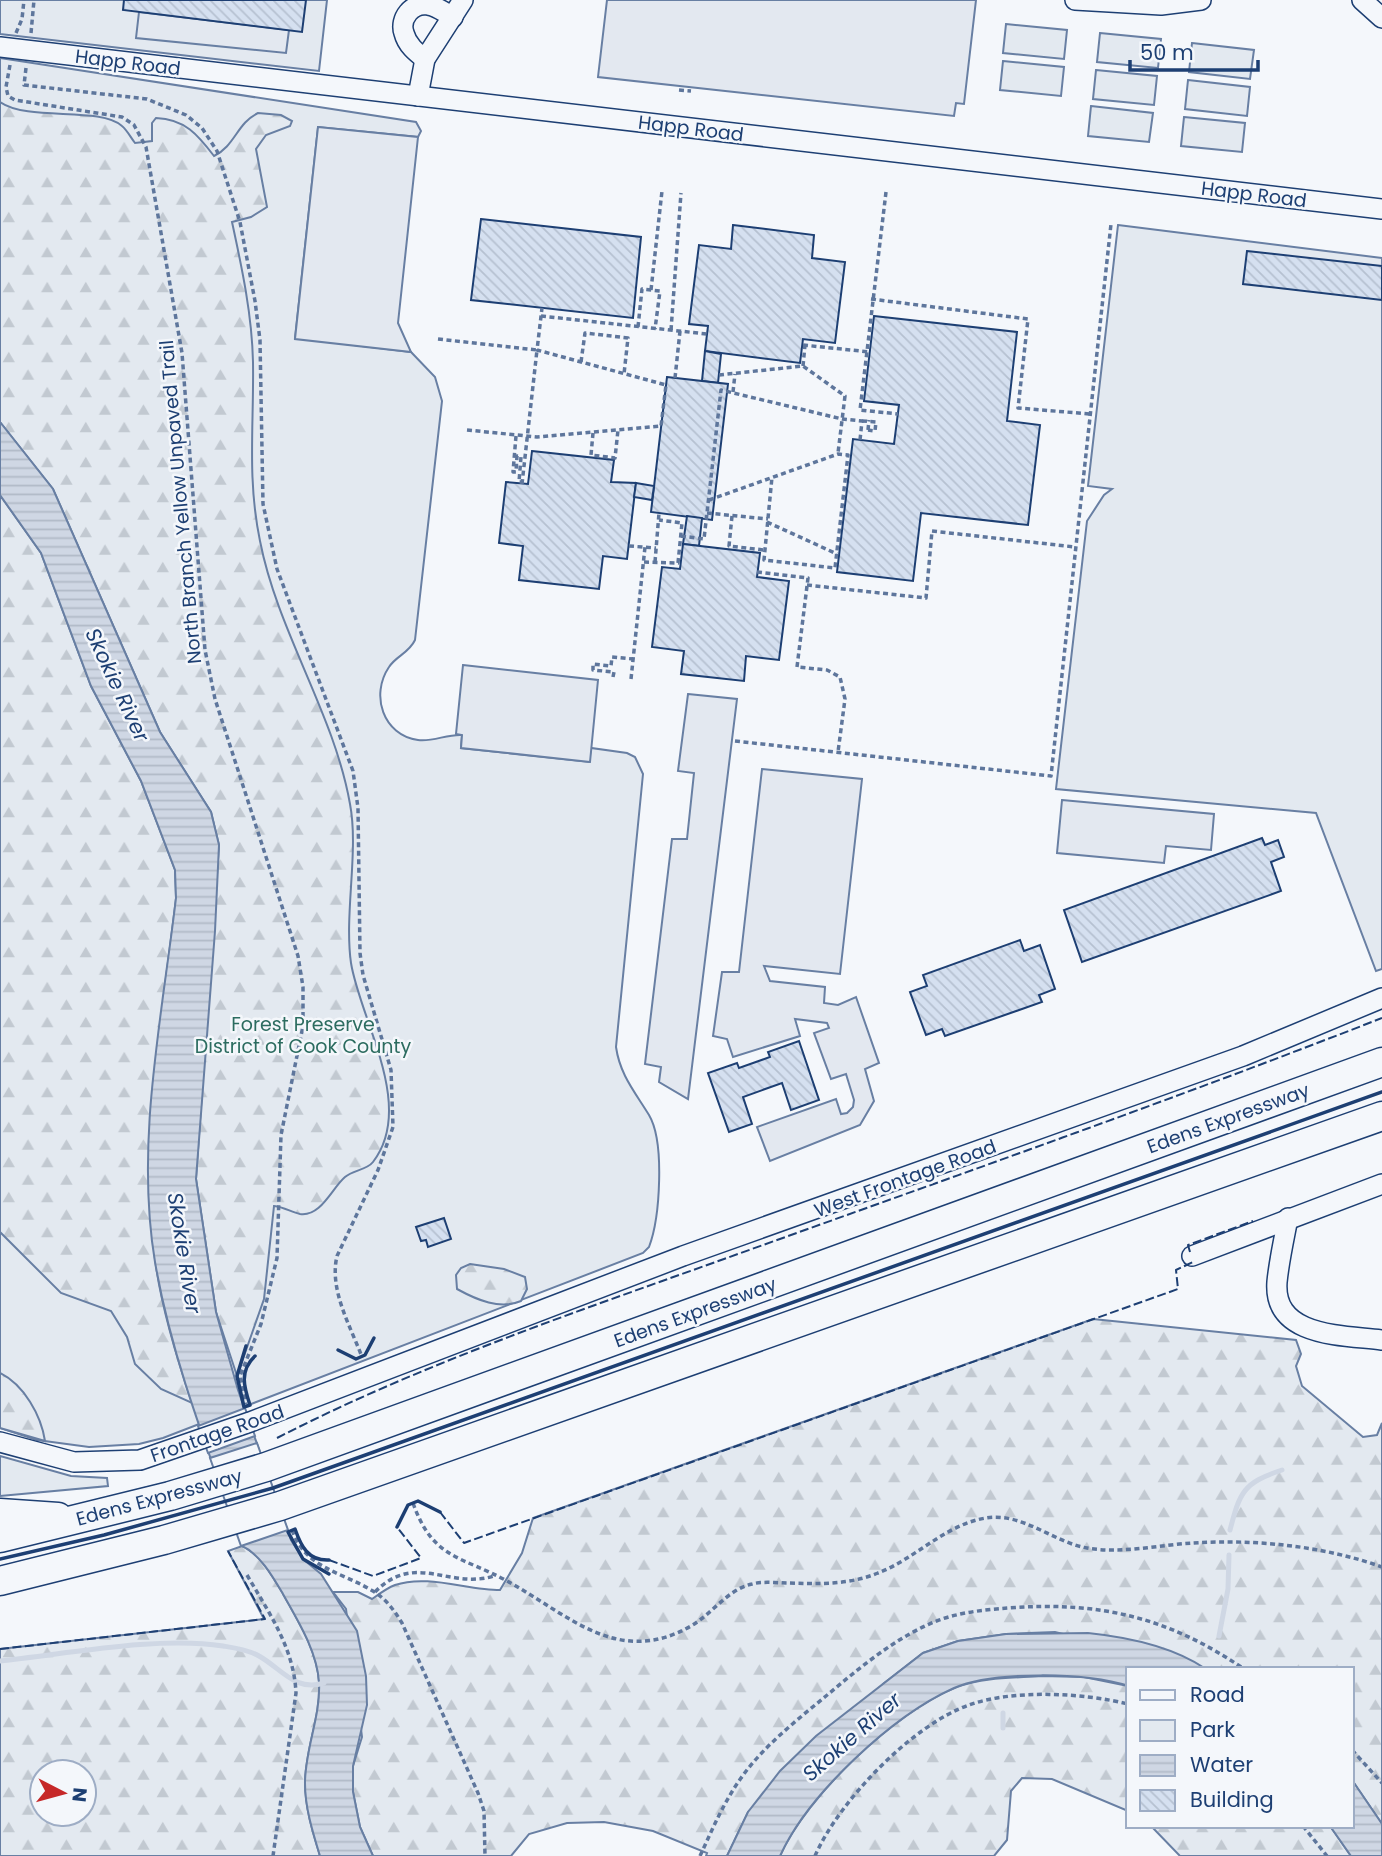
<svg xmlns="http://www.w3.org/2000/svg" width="1382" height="1856" font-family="Poppins,sans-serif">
	<defs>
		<pattern id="forest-firs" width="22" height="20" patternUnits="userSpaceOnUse" patternTransform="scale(1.75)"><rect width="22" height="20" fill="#e3e9f0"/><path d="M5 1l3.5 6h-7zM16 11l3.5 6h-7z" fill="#c2c9d1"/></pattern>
		<pattern id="water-rules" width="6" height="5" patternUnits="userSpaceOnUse" patternTransform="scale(1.75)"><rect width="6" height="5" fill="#cfd7e4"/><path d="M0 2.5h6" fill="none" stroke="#b1bac7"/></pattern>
		<pattern id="building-back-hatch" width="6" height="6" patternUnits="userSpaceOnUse" patternTransform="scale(1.75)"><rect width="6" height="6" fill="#d5e0f0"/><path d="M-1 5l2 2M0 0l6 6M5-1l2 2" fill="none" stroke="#b6c1d1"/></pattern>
	</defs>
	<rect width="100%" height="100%" fill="#f4f7fb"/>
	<g fill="#e3e9f0" stroke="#687fa3" stroke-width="2">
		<polygon points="0,0 327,0 319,71 0,34"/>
		<polygon points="1006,24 1067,30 1064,59 1003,53"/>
		<polygon points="1100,33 1161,39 1158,68 1097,62"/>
		<polygon points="1192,43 1254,50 1250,79 1189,72"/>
		<path d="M0 58 416 122 421 131 418 137 318 127 295 338 411 352 435 377 442 401 415 640C409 653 396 656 389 667 370 695 383 735 418 740 433 742 447 734 462 735L461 748 589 762 591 748 627 753 635 757 643 774 616 1047C620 1075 635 1092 649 1115 665 1142 660 1218 649 1247L643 1253 163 1438 139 1444 89 1447 37 1440 0 1428Z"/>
		<polygon points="1003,61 1064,67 1061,96 1000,90"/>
		<polygon points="1096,70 1157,76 1154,105 1093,99"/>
		<polygon points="1188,80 1250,87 1247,116 1185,109"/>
		<polygon points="1091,106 1153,113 1149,142 1088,136"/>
		<polygon points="1184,117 1245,123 1242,152 1181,146"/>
		<polygon points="1118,225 1382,258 1382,969 1376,971 1316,813 1056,789 1087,521 1104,495 1112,489 1088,486"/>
		<polygon points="0,1456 71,1476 107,1478 108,1486 0,1496"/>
	</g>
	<g fill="url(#forest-firs)" stroke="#687fa3" stroke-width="2" fill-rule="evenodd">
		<path d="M0 102C29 122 99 106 122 126 127 130 131 138 135 143L152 141V123L156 118C185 119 198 135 214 156 235 146 237 123 258 113L281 115 292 121 290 126 266 135 256 149 267 207 251 217 232 222C242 268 252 315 253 362 254 426 247 478 260 541 278 633 334 713 350 804 359 851 344 914 351 963 360 1020 416 1106 373 1162 367 1170 353 1170 345 1177 332 1188 321 1217 300 1214 291 1212 284 1207 274 1206L264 1299 237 1376 216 1312 196 1179 219 845 211 812 160 732 53 489 0 422Z"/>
		<path d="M0 495 41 553 91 686 141 781 175 870 176 898C162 1017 140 1138 155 1259 161 1307 176 1356 192 1403L161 1389 135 1364 127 1337 111 1311 61 1293 0 1232Z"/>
		<path d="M470 1264 504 1269 525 1277 527 1289 521 1301C500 1310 477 1300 457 1289L456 1275 461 1268Z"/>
		<path d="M1093 1319 1296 1340 1301 1354 1296 1366 1302 1386 1363 1437 1377 1435 1382 1423V1824L1352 1780V1669H1206L1055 1632 1006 1634 958 1641 923 1653 883 1684 748 1812 727 1856H706L707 1853 653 1831 604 1822 567 1823 529 1834 511 1856H373L360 1827 353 1792V1766L362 1737 346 1609 333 1592H358L372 1599C379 1594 387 1588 395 1585 427 1574 467 1590 500 1590L522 1553 533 1518Z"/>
		<path d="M0 1373C24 1385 41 1415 45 1441L0 1428Z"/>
		<path d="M242 1546C260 1554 273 1577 283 1594 298 1621 317 1651 319 1682 321 1716 305 1749 305 1783 305 1808 313 1833 320 1856H0V1649L264 1619 228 1551ZM42 1772H84V1814H42Z"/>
		<path d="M1042 1676 1084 1677 1128 1686V1811L1052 1779 1022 1778 1011 1791 1007 1840 994 1856H780C806 1797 896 1710 957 1687 984 1677 1013 1678 1042 1676Z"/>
		<polygon points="1151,1826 1330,1826 1351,1856 1180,1856"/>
	</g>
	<g fill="#e3e8f0" stroke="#687fa3" stroke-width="2">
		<polygon points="607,0 976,0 964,104 956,103 954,116 598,77"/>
		<polygon points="139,12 289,30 286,53 136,38"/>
		<polygon points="318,127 418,137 398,323 411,352 295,339"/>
		<polygon points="463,665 598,680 590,762 461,748 462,735 456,734"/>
		<polygon points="688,694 737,699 688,1099 659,1082 661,1067 645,1064 672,839 687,839 694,773 678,771"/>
		<polygon points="762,769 862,779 840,974 764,966 770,981 825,987 824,1003 838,1005 856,997 879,1063 865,1069 874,1101 860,1125 770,1161 757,1127 836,1099 841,1114 847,1113 853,1107 854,1100 846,1074 831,1079 814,1033 829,1028 827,1023 795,1019 800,1036 733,1057 727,1039 713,1036 722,972 739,972"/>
		<polygon points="1062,800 1214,814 1211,850 1166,846 1164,863 1057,853"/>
	</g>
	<g fill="url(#water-rules)" stroke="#687fa3" stroke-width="2">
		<path d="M0 422 53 489 160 732 211 812 219 845 215 931 196 1179 216 1312 238 1390 291 1540 303 1559 321 1574 357 1631 366 1676 367 1705 353 1766V1792L360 1827 373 1856H320C313 1833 305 1808 305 1783 305 1749 321 1716 319 1682 317 1651 298 1621 283 1594 273 1577 260 1554 242 1546 209 1453 172 1360 155 1262 135 1143 162 1017 176 898L175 870 141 781 91 686 41 553 0 495Z"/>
		<path d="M1088 1633C1127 1637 1172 1646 1206 1669H1128V1686C1089 1672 993 1671 954 1688 892 1716 808 1794 780 1856H727L748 1812 780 1771 816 1736 923 1653 958 1641 1006 1634Z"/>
		<polygon points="1352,1780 1382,1824 1382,1856 1351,1856 1330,1826 1352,1826"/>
	</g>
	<g fill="#f4f7fb" stroke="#687fa3" stroke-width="2">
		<polygon points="245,1408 255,1436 208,1453 198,1426"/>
		<polygon points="257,1443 288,1530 241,1546 210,1458"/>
	</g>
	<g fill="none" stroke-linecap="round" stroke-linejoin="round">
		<g stroke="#cfd7e4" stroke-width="5">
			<path d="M1230 1530C1240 1492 1243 1483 1282 1470"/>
			<polyline points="1219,1636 1228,1589 1229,1555"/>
			<path d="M0 1661C67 1654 157 1636 223 1646 235 1648 249 1650 259 1656 282 1669 295 1692 324 1683"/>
			<polyline points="1003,1713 1003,1728"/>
		</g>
	</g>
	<g fill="url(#building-back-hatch)" stroke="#1d3f73" stroke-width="2">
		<polygon points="124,0 306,0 302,32 123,10"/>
		<polygon points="481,219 641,237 633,318 471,300"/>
		<polygon points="733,225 814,235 812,258 845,262 835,343 803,339 800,363 705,351 708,326 689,324 699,245 731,249"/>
		<polygon points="1247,251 1382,266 1382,300 1243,284"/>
		<polygon points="874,316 1017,332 1007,421 1040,425 1028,525 921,513 913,581 837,572 853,439 894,444 899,405 864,401"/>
		<polygon points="705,351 721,354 718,383 702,381"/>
		<polygon points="667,377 728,384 712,520 651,512"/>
		<polygon points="532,451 614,460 611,482 636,483 627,559 603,556 599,589 519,580 523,546 499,543 506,482 528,484"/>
		<polygon points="636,483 654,486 652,500 634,497"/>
		<polygon points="687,516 702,518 699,546 683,544"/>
		<polygon points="683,544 760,553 757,577 789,581 779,660 746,656 744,681 681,674 684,651 652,647 662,567 680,569"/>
		<polygon points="1262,838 1265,845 1278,840 1284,857 1271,862 1281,891 1082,962 1064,910"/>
		<polygon points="1020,940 1024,951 1040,945 1055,989 1039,995 1042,1002 945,1036 942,1029 926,1035 910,992 927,986 923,975"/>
		<polygon points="799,1041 819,1100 791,1110 782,1083 743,1097 752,1124 729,1132 708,1073 737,1063 739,1068 770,1057 768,1052"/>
		<polygon points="444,1218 451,1239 428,1247 426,1240 421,1241 416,1227"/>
	</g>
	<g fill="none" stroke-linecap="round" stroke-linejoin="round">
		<defs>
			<g id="minor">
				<polyline points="1075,0 1161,5 1201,0"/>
				<polyline points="1362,0 1382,18"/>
				<polyline points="0,47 1382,209"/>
				<path d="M425 59C416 52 407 45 404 33 399 19 412 2 428 5 437 6 445 13 453 17"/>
				<polyline points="418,96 425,59 463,0"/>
				<path d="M1288 1218C1284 1239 1279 1261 1277 1282 1273 1338 1344 1335 1382 1340"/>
				<polyline points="1192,1256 1382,1184"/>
				<polyline points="0,1442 74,1462 140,1460 250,1422 683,1256 1243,1056 1382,998"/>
			</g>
			<g id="highway">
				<polyline points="0,1513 58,1517"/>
				<polyline points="0,1538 170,1496 266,1467 1382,1062"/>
				<polyline points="0,1581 164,1540 280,1506 1382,1116"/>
			</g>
		</defs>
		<use href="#minor" stroke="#1d3f73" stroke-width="22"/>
		<use href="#highway" stroke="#1d3f73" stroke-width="31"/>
		<g stroke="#5e769c" stroke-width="3.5" stroke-dasharray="5 3.5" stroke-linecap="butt">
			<polyline points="16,33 22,19 24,0"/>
			<polyline points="31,33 34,0"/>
			<polyline points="10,65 6,87 8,96 15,100 122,117 134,125 146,147 182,353 205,650 215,699 298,956 303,987 303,1026 281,1135 277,1258 261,1324 240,1376 246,1404"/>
			<path d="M26 68 24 85 147 99 186 115 202 128 217 151 240 222 255 301 260 340 263 504 277 569 353 771 358 808 360 953 363 975 391 1070 393 1127 378 1170 337 1256C329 1290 350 1325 362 1357"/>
			<polyline points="679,90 691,91"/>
			<polyline points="886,192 860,410 898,414"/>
			<polyline points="651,290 662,191"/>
			<polyline points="871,299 1028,319 1018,408 1090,414"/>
			<polyline points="541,316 707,334"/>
			<polyline points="638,327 642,289 660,291 655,329"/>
			<polyline points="671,330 681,193"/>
			<polyline points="438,339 537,350 522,484"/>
			<polyline points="803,345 870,352"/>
			<polyline points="581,362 585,333 628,338 624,374"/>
			<polyline points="803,366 805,345"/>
			<polyline points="719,375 803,366 845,396 838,453"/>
			<polyline points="675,378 680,331"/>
			<polyline points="733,392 735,374"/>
			<polyline points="862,421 876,422 875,431 868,430"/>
			<polyline points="467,430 537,437 661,426 666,385 537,350 542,308"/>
			<polyline points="593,433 591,455 615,458 618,430"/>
			<polyline points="516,436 513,472 516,472 517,456 521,457 519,482 522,482"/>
			<polyline points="709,500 838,454 848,455 835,568 764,560 772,477"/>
			<polyline points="707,513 768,519"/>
			<polyline points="732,516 729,546 764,550"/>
			<polyline points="767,522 837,554"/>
			<polyline points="681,536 704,539 721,390 842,419 862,421 860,440"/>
			<polyline points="629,546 656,548"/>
			<polyline points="644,562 678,563 682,523 659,520"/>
			<polyline points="655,562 659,513"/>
			<polyline points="757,572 808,578 797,667 827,670 840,677 845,699 838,752"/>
			<polyline points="807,585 926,598 932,531 1075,547"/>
			<polyline points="613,677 614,672 593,670 593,664 611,666 612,657 633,659"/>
			<polyline points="631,679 645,547"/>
			<polyline points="735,741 1051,776 1111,224"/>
			<path d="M413 1503C433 1560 462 1556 507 1581 568 1614 617 1668 691 1626 712 1614 728 1589 752 1584 763 1581 777 1583 789 1583 819 1584 849 1585 878 1573 915 1559 946 1524 986 1518 1022 1512 1053 1542 1087 1548 1120 1554 1159 1545 1193 1543 1255 1539 1324 1546 1382 1567"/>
			<path d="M292 1530C306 1569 340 1571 373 1591 386 1599 394 1610 402 1623L478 1793 484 1811 485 1856"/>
			<path d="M247 1575C269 1613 294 1648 296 1693L273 1856"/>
			<path d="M375 1592C415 1551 449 1590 494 1576"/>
			<polyline points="1352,1750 1382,1783"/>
			<polyline points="1303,1826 1327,1856"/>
			<path d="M700 1856C712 1830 723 1804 739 1781 761 1748 796 1721 826 1696 857 1670 889 1643 925 1626 951 1613 981 1610 1008 1608 1099 1601 1168 1617 1244 1669"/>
			<path d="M815 1856C839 1801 912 1725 969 1705 1014 1689 1083 1693 1128 1704"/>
		</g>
		<use href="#minor" stroke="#f4f7fb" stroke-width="19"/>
		<use href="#highway" stroke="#f4f7fb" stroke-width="28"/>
		<polyline stroke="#5e769c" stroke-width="3.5" stroke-dasharray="5 3.5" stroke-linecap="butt" points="868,430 869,420"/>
		<g stroke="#1d3f73" stroke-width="2" stroke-dasharray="9 3.5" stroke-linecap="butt">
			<polyline points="1190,1252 1188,1245 1253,1221"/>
			<path d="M277 1438C419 1365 573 1313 724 1259 944 1180 1164 1103 1382 1018"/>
			<polyline points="440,1512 464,1543 1178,1289 1176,1270 1193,1262"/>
			<polyline points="329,1560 373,1576 421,1558 397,1527"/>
			<polyline points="0,1649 265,1619 228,1551"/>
		</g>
		<g stroke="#1d3f73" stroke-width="3.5">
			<path d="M246 1346 237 1376 244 1407 250 1405C244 1387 239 1371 255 1356"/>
			<polyline points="338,1350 356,1359 365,1355 374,1338"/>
			<polyline points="397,1527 408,1505 418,1501 440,1512"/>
			<polyline points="0,1559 104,1535 273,1488 1382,1092"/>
			<path d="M329 1574 303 1559 288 1532 295 1529C301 1546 308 1561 329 1560"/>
		</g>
	</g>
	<g text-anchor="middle" stroke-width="5" stroke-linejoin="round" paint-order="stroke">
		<g font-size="19" fill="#1d3f73" stroke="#f4f7fb">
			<text transform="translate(128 62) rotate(7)" y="7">Happ Road</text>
			<text transform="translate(691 128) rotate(7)" y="7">Happ Road</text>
			<text transform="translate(1254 194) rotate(7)" y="7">Happ Road</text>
			<text transform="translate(180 502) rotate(-95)" y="7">North Branch Yellow Unpaved Trail</text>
			<text transform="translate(1228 1118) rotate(-20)" y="7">Edens Expressway</text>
			<text transform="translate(905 1178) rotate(-20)" y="7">West Frontage Road</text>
			<text transform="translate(695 1312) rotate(-20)" y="7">Edens Expressway</text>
			<text transform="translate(217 1433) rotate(-19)" y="7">Frontage Road</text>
			<text transform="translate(159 1497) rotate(-15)" y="7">Edens Expressway</text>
		</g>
		<g font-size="19" fill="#2c6c60" stroke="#f4f7fb">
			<text x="303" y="1031">Forest Preserve<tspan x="303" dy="22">District of Cook County</tspan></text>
		</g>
		<g font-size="21" font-style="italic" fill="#1d3f73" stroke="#f4f7fb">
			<text transform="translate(117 685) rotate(65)" y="7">Skokie River</text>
			<text transform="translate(184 1253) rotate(81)" y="7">Skokie River</text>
			<text transform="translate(852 1737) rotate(-41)" y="7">Skokie River</text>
		</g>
	</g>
	<rect x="1126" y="1667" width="228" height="161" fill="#f4f7fb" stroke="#9eadc5" stroke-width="2"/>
	<rect x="1140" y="1690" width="35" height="10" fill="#f4f7fb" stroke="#9eadc5" stroke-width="2"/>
	<text x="1190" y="1702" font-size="21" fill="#1d3f73">Road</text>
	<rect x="1140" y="1720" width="35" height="21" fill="#e3e9f0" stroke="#9eadc5" stroke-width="2"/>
	<text x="1190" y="1737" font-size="21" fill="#1d3f73">Park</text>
	<rect x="1140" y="1755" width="35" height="21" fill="url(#water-rules)" stroke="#9eadc5" stroke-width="2"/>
	<text x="1190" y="1772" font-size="21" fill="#1d3f73">Water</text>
	<rect x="1140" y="1790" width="35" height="21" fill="url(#building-back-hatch)" stroke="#9eadc5" stroke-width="2"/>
	<text x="1190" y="1807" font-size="21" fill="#1d3f73">Building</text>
	<g transform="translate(63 1793) rotate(96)"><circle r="33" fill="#f4f7fb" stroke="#9eadc5" stroke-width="2"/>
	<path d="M0-5L12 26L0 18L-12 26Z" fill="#c62828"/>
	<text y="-10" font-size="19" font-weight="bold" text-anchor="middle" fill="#1d3f73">N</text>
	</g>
	<path d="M1130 60v10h128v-10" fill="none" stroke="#1d3f73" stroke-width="3.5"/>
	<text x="1140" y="60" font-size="21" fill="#1d3f73" stroke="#f4f7fb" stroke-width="5" paint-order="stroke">50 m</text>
</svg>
